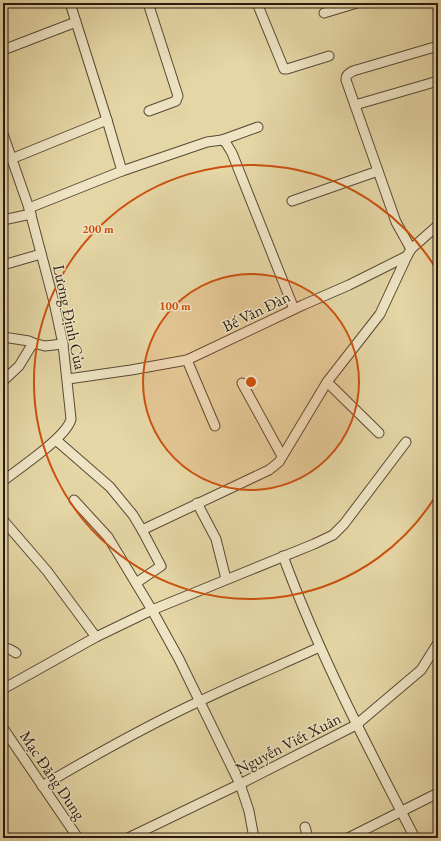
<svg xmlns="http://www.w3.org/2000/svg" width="441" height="841" font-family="'EB Garamond',serif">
	<rect width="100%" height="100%" fill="#e5d6a5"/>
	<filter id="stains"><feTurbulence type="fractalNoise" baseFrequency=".005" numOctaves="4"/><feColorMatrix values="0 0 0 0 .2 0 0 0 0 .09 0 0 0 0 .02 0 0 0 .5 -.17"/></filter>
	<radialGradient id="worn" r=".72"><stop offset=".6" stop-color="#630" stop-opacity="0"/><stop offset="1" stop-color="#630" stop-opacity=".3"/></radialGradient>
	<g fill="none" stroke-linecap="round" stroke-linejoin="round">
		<defs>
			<g id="minor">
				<polyline points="70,3 107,120 122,171"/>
				<polyline points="148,3 178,96 176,101 149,111"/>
				<polyline points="257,3 284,69 287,69 329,56"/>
				<polyline points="324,13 357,3"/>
				<polyline points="3,50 76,22"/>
				<polyline points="355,105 438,81"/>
				<path d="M3 134 29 208 54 302 63 344 71 419C67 437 18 469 3 481"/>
				<polyline points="222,140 258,127"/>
				<polyline points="11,159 107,120"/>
				<polyline points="292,201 378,171"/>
				<polyline points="29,208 122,171 207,142 222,140 226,143 232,153 294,309"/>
				<polyline points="3,220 31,214"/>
				<path d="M411 249 396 222 346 80C346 75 348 74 353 71L438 46"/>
				<polyline points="3,265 41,254"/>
				<polyline points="3,337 29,341 33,343"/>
				<polyline points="187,360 215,426"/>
				<polyline points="68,379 131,370 187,360 303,305 349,285 407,256 411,249 438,225"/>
				<polyline points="3,381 19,366 33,343 45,346 63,344"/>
				<polyline points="327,382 379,433"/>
				<polyline points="242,383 282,456"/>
				<polyline points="56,440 110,487 133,515 142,530 269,470 279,462 327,382 380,314 407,256"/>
				<polyline points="74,500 108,537 152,610 179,659 240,784 249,811 254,838"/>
				<polyline points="197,503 216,539 226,579"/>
				<polyline points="3,520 47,571 96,637"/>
				<path d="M283 556C319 654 367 746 415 838"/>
				<polyline points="136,583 161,566 142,530"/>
				<path d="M3 649C8 647 11 650 16 653"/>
				<polyline points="3,689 96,637 152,610 314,544 333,535 344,524 406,442"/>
				<polyline points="3,728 78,838"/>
				<path d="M42 786C93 756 146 726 200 701 240 682 280 665 320 647"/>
				<polyline points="305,827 308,838"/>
				<polyline points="128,838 240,784 356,725 421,670 438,643"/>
				<polyline points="348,838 438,793"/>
			</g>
		</defs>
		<use href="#minor" stroke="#594935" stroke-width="11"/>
		<use href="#minor" stroke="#eee4c4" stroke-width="9"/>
	</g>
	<circle cx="251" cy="382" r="108" fill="#cc500d" fill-opacity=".12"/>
	<g fill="none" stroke="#cc500d" stroke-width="2">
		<circle cx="251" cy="382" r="108"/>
		<path d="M438 492A217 217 0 1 1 438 272"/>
	</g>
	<g text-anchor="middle" stroke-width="3" stroke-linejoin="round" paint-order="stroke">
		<g font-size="16" fill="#2a1a10" stroke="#eee4c4">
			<text transform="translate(256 311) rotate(-26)" y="6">Bế Văn Đàn</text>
			<text transform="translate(70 317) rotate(78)" y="6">Lương Định Của</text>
			<text transform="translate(288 743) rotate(-27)" y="6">Nguyễn Viết Xuân</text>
			<text transform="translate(53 775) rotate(56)" y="6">Mạc Đăng Dung</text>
		</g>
	</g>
	<circle cx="251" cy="382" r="6" fill="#cc500d" stroke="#eee4c4" stroke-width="2"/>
	<g font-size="12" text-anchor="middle" font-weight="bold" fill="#cc500d" stroke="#eee4c4" stroke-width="3" stroke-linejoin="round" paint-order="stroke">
		<text x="98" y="233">200 m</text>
		<text x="175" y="310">100 m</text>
	</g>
	<rect width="441" height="841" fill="none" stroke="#e5d6a5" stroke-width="16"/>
	<rect x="4" y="4" width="433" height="833" fill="none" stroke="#2a1a10" stroke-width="2"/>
	<rect x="8" y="8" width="425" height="825" fill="none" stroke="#2a1a10"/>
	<rect width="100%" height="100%" filter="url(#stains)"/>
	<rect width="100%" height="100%" fill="url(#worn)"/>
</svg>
